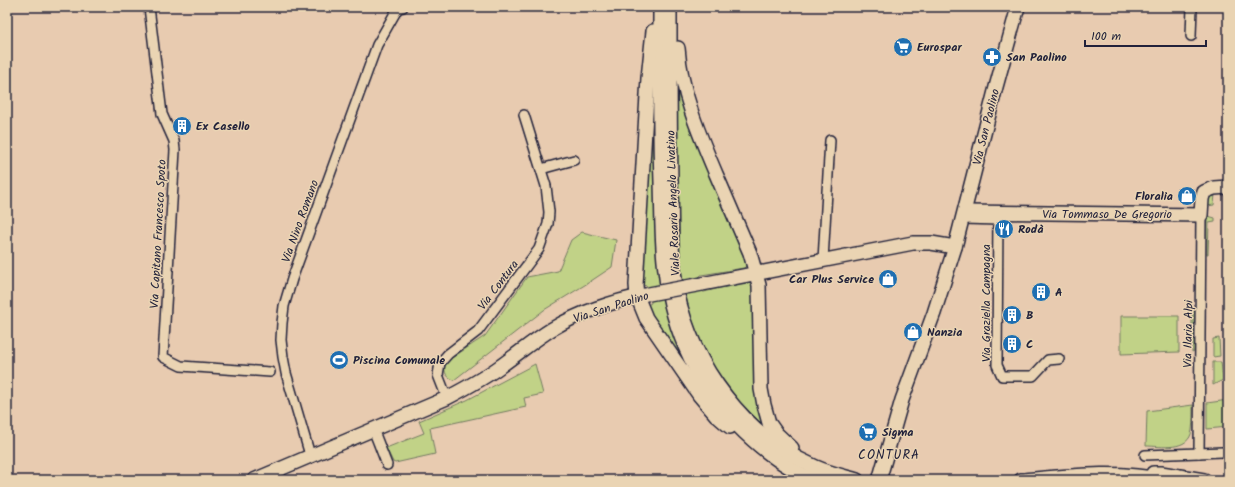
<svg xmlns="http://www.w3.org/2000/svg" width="1235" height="487" font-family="Kalam,sans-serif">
	<rect width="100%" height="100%" fill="#e8cbb0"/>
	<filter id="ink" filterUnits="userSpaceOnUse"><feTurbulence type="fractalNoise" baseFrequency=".025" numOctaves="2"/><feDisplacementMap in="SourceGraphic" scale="8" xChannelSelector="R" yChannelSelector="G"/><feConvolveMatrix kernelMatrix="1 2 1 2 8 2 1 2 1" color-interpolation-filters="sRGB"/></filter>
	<g filter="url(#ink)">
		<g fill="#c1d287" stroke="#727a61">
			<polygon points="677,73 745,253 747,265 744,268 701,275 699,278 701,291 704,292 748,281 752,282 764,426 738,400 710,361 702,345 689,311 680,265 677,167"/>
			<polygon points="654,77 658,269 662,293 707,400 650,320 646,306 651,303 647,286 642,285"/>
			<polygon points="1215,194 1214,205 1207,206 1208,196"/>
			<polygon points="1208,216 1215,218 1215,222 1209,223 1208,254 1207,254 1207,219"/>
			<path d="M582 232 616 240 612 267 588 283 544 310 454 380C445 377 442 369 447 361L485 336 527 277 558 271 571 240Z"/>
			<polygon points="1192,310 1194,310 1194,351 1192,352"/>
			<polygon points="1121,316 1179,316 1179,352 1121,354"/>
			<polygon points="1219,338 1220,356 1213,357 1213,339"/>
			<polygon points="1213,362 1221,362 1223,380 1213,385"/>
			<polygon points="535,364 543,394 524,398 526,407 430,428 435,454 395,463 393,462 386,448 424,433 419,421 467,400"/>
			<polygon points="1228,400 1228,427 1207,429 1207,403"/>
			<path d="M1193 405C1193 413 1193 422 1192 430 1189 452 1161 446 1146 446L1147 411Z"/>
		</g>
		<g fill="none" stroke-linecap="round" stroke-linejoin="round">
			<defs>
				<g id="street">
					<polyline points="149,7 162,114 174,141 175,150 163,357 181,366 270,372"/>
					<polyline points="1191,36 1192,7"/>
					<polyline points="541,169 574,160"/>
					<polyline points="998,213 997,365 1002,376 1033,376 1048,360 1059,359"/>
					<polyline points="963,219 998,220"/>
					<polyline points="823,260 830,140"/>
					<polyline points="447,398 438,375 440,363 448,354 478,331 539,249 548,224 549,212 546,186 524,115"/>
					<polyline points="373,429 387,465"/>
					<polyline points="1199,453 1222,452"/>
					<polyline points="310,455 286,373 283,357 281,340 282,323 284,306 292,279 377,45 398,8 403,7"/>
					<polyline points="1145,455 1199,453 1201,215"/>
				</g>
				<g id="secondary">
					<path d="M660 7C660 65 659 124 661 182 662 211 661 241 665 270 672 332 699 389 744 432 765 452 789 471 817 480"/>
					<path d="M670 7C670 64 670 122 671 180 672 216 670 255 677 291 693 367 745 437 816 467 829 473 843 476 857 480"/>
					<polyline points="653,31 648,78 636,285 637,296 646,318 699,395 716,415 730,427"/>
					<path d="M678 48C681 92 699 134 716 174 727 200 739 227 750 253L759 285 761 389 764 405 769 423 776 433 792 448"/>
					<polyline points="965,212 1201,215 1202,199 1204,192 1214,188 1228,187"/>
					<polyline points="702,284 913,243 931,243 955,247"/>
					<polyline points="1153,473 1161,473 1204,480"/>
					<polyline points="880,477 902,400 934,313 955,247 996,87 1018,7"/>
					<path d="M254 480 447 398C466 388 485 378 502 365 519 353 534 340 552 329 578 313 614 301 644 295"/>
					<path d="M1021 480C1069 476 1117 470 1164 480"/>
				</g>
			</defs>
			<use href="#street" stroke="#22223b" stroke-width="12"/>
			<use href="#secondary" stroke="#22223b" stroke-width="16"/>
			<use href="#street" stroke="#ead4b3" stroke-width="9"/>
			<use href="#secondary" stroke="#ead4b3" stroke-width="13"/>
			<defs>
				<polyline id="secondary-bridge" points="649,294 702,284"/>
			</defs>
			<use href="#secondary-bridge" stroke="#22223b" stroke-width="16" stroke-linecap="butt"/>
			<use href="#secondary-bridge" stroke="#ead4b3" stroke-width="13"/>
		</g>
	</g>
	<defs>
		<symbol id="supermarket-disc" viewBox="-11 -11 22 22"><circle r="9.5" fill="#1f6fb2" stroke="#ead4b3"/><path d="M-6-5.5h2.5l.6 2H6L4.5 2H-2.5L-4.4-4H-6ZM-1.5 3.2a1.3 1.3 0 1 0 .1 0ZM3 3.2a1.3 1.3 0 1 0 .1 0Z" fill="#fff"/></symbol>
		<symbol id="pharmacy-disc" viewBox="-11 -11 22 22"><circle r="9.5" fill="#1f6fb2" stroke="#ead4b3"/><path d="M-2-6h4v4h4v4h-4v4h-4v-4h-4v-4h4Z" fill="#fff"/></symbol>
		<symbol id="building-disc" viewBox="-11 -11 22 22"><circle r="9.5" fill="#1f6fb2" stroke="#ead4b3"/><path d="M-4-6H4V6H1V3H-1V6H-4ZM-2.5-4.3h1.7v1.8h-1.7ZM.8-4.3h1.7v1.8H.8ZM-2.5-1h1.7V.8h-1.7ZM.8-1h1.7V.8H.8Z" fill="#fff"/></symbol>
		<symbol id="shop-disc" viewBox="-11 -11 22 22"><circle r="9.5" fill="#1f6fb2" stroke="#ead4b3"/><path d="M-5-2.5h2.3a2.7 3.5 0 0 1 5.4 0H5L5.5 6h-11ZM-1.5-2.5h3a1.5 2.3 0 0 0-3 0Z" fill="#fff"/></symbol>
		<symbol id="restaurant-disc" viewBox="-11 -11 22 22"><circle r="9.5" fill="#1f6fb2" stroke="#ead4b3"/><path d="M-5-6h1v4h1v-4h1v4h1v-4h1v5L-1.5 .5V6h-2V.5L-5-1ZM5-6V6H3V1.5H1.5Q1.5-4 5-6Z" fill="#fff"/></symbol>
		<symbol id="stadium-disc" viewBox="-11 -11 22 22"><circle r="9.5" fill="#1f6fb2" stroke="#ead4b3"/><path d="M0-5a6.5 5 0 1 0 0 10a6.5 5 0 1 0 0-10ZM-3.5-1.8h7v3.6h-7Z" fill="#fff"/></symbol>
	</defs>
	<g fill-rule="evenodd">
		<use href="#supermarket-disc" x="892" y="36" width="22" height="22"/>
		<use href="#pharmacy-disc" x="981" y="46" width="22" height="22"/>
		<use href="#building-disc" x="171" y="115" width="22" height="22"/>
		<use href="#shop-disc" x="1176" y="185" width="22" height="22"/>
		<use href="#restaurant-disc" x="993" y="218" width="22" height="22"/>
		<use href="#shop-disc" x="877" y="268" width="22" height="22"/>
		<use href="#building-disc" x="1030" y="281" width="22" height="22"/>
		<use href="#building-disc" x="1001" y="304" width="22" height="22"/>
		<use href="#shop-disc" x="902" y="321" width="22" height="22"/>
		<use href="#building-disc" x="1001" y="333" width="22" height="22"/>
		<use href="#stadium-disc" x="328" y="349" width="22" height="22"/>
		<use href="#supermarket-disc" x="857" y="421" width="22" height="22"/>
	</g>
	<g text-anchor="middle" stroke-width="3" stroke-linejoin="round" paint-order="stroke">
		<g font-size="12" font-weight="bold" fill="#22223b" stroke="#ead4b3" text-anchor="start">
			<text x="917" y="51">Eurospar</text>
			<text x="1006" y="61">San Paolino</text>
			<text x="196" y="130">Ex Casello</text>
			<text x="1173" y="200" text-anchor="end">Floralia</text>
			<text x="1018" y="233">Rodà</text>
			<text x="874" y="283" text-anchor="end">Car Plus Service</text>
			<text x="1055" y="296">A</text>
			<text x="1026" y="319">B</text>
			<text x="927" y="336">Nanzia</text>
			<text x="1026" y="348">C</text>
			<text x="353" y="364">Piscina Comunale</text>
			<text x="882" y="436">Sigma</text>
		</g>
		<g font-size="12" fill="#22223b" stroke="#ead4b3">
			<text transform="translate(986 127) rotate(-76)" y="4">Via San Paolino</text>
			<text transform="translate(673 203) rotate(-92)" y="4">Viale Rosario Angelo Livatino</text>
			<text x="1107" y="218">Via Tommaso De Gregorio</text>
			<text transform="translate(300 221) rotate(-70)" y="4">Via Nino Romano</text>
			<text transform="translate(158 234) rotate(-87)" y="4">Via Capitano Francesco Spoto</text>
			<text transform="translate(498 285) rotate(-53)" y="4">Via Contura</text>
			<text transform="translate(986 303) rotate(-90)" y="4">Via Graziella Campagna</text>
			<text transform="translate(611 307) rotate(-18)" y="4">Via San Paolino</text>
			<text transform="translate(1188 334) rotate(-89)" y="4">Via Ilaria Alpi</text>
		</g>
		<g font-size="13" letter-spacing="1" fill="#22223b" stroke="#ead4b3">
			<text x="889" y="459">CONTURA</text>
		</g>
	</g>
	<rect width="1235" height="487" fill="none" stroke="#ead4b3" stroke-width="24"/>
	<rect x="12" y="12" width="1211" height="463" fill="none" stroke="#22223b" stroke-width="1.5" filter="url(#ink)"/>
	<path d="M1085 40v6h121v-6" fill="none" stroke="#22223b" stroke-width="2"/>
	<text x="1091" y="40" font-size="12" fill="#22223b" stroke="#ead4b3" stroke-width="3" paint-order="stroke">100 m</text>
</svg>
